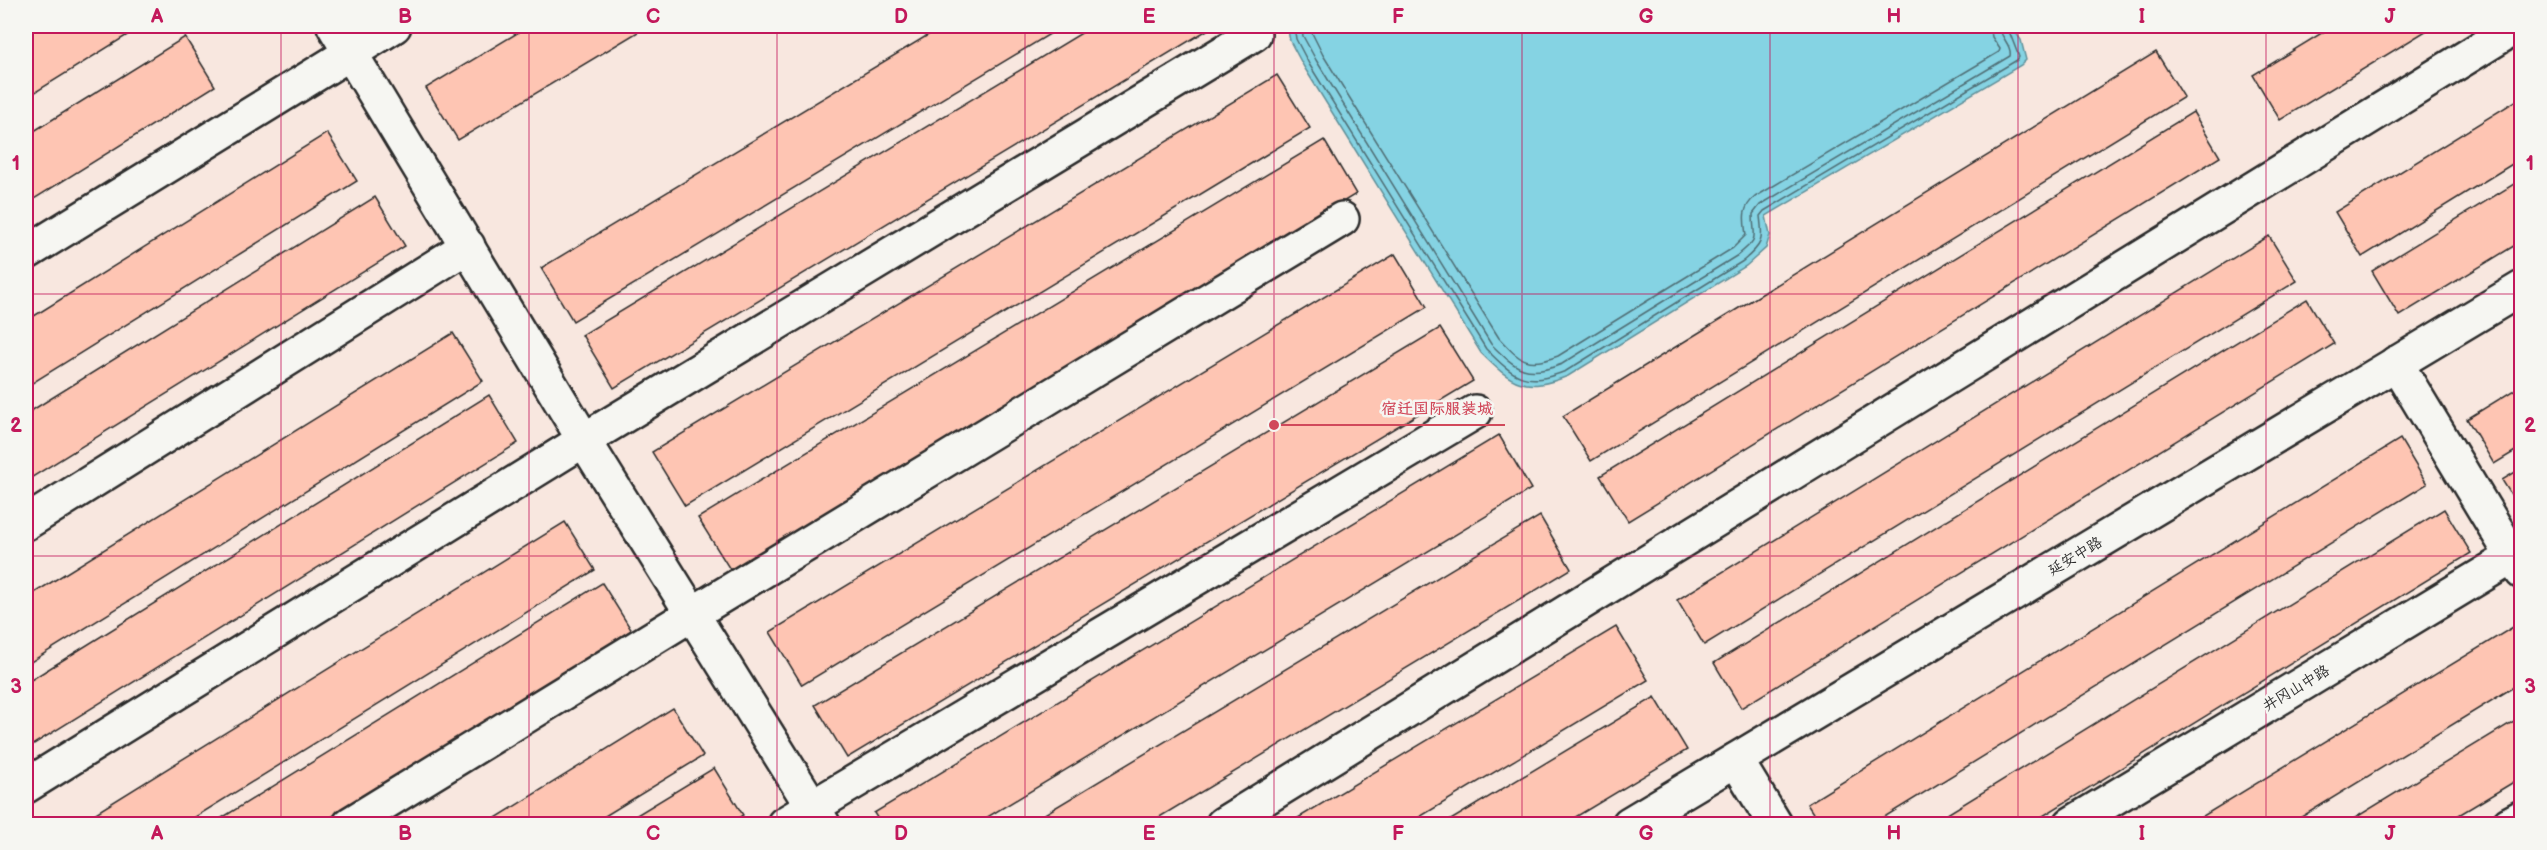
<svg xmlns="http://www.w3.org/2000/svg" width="2547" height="850" font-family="'Balsamiq Sans','LXGW WenKai TC',sans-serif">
	<rect width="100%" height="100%" fill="#f6f6f2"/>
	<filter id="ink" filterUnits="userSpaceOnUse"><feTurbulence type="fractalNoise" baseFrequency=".0167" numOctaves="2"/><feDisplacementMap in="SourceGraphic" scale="12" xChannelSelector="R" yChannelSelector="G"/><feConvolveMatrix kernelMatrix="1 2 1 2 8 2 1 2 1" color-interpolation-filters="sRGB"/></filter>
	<g filter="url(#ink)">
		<rect fill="#f8e7df" x="26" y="26" width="2495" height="798"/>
		<path fill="#85d3e3" stroke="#619099" stroke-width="1.5" d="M1287 26H2011L2021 40 2026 60 2021 65 1766 216 1770 235 1766 248 1746 266 1568 376C1525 393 1512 384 1481 353L1304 67 1290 41Z"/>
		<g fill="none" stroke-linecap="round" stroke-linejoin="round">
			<g stroke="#4f6e75" stroke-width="1.5">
				<path d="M1294 26 1296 39 1309 64 1486 349C1515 378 1525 387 1566 371L1743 261C1763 244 1763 242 1760 216L1764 211 2017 60 2019 57 2007 26"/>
				<path d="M1301 26 1303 36 1316 60 1491 344C1517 370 1527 378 1562 364L1738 255C1761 236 1753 240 1753 214L1760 205 2010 56C2012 45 2000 37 1999 26"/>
				<path d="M1310 26 1312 33 1323 55 1499 338C1520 361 1527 368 1558 356L1733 248 1746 235C1744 220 1741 208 1755 197L1999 52 2000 49 1992 37 1990 26"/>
			</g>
		</g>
		<g fill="#fec5b3" stroke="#2b2b2b" stroke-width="1.5">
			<polygon points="32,26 142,26 26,98 26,30"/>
			<polygon points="529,26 648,26 458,140 426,88"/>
			<polygon points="943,26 1063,26 573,321 541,268"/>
			<polygon points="1093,26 1214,26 614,388 582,335"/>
			<polygon points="2333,26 2434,26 2280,120 2253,75"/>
			<polygon points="185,37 215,86 26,204 26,136"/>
			<polygon points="2156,52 2184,97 1591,461 1563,416"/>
			<polygon points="1277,75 1310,128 685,506 652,452"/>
			<polygon points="2522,97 2522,158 2362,257 2335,212"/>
			<polygon points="2193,112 2220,157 1628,521 1600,476"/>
			<polygon points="327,133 357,181 26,387 26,321"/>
			<polygon points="1324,140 1356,194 731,571 698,518"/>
			<polygon points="2522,179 2522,241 2399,316 2372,271"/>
			<polygon points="375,197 405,246 26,481 26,414"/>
			<polygon points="2269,236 2297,281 1704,645 1677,600"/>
			<polygon points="1395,254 1427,307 802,685 770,632"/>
			<polygon points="2307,299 2334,344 1741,708 1714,663"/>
			<polygon points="1440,328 1473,381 847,758 815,705"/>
			<polygon points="453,333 483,381 26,665 26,598"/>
			<polygon points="2522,385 2522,447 2494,464 2467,419"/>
			<polygon points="489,395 518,443 26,749 26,683"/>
			<polygon points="1499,435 1531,489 976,824 881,824 874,813"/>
			<polygon points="2400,439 2427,484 1873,824 1820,824 1807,804"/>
			<polygon points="2522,468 2522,512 2502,480"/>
			<polygon points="2444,509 2471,553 2030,824 1931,824"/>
			<polygon points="1540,516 1571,569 1148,824 1028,824"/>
			<polygon points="565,522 595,570 184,824 78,824"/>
			<polygon points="602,583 632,631 320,824 212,824"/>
			<polygon points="1616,627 1648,680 1408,824 1288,824"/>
			<polygon points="2513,627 2522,641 2522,682 2290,824 2190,824"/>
			<polygon points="1655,697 1687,750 1564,824 1444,824"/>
			<polygon points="673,708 703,756 592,824 486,824"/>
			<polygon points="2522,716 2522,777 2444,824 2345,824"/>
			<polygon points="714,768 743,815 729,824 622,824"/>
		</g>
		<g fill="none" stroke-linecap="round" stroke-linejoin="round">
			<defs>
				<g id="minor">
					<polyline points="334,26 584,440 823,824"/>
					<polyline points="26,253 394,26"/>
					<polyline points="2396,363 2522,572"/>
					<polyline points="26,523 468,246"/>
					<polyline points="1736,760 1775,824"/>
					<polyline points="26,786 584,440 1254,34"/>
					<polyline points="350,824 692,614 1342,219"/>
					<polyline points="784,824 1475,412"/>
					<polyline points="1223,824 2517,26"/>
					<polyline points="1629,824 2522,288"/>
					<polyline points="2071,824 2522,551"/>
					<polyline points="2509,824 2522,817"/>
				</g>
			</defs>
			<use href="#minor" stroke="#2b2b2b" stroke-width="38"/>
			<use href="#minor" stroke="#f6f6f2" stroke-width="33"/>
		</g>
	</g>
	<path fill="none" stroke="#c2185b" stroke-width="1.5" stroke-opacity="0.55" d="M281 26V824M529 26V824M777 26V824M1025 26V824M1274 26V824M1522 26V824M1770 26V824M2018 26V824M2266 26V824M26 294H2522M26 556H2522"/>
	<g text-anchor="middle" stroke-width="5" stroke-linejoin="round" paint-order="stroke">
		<g font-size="15" fill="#2b2b2b" stroke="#f6f6f2">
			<text transform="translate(2075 556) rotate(-31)" y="5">延安中路</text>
			<text transform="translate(2296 688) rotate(-31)" y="5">井冈山中路</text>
		</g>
	</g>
	<path fill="none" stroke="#d1495b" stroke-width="2" d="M1274 425L1369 425H1505"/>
	<circle fill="#d1495b" stroke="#f6f6f2" stroke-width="2" cx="1274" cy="425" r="6"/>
	<g font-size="16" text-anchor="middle" font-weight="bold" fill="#d1495b" stroke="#f6f6f2" stroke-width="5" stroke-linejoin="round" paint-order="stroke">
		<text x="1437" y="414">宿迁国际服装城</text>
	</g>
	<rect width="2547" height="850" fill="none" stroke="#f6f6f2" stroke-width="66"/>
	<rect x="33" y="33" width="2481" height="784" fill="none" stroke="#c2185b" stroke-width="2"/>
	<g font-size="20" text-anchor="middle" font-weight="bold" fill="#c2185b">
		<text x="157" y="23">A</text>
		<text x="405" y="23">B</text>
		<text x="653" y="23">C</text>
		<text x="901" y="23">D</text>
		<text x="1149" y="23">E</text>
		<text x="1398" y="23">F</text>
		<text x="1646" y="23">G</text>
		<text x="1894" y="23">H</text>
		<text x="2142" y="23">I</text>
		<text x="2390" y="23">J</text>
		<text x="16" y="170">1</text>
		<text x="2530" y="170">1</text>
		<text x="16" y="432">2</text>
		<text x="2530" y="432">2</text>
		<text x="16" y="693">3</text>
		<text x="2530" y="693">3</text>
		<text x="157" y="840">A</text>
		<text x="405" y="840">B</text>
		<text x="653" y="840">C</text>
		<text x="901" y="840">D</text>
		<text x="1149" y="840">E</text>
		<text x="1398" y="840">F</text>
		<text x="1646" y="840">G</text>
		<text x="1894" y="840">H</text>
		<text x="2142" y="840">I</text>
		<text x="2390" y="840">J</text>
	</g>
</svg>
